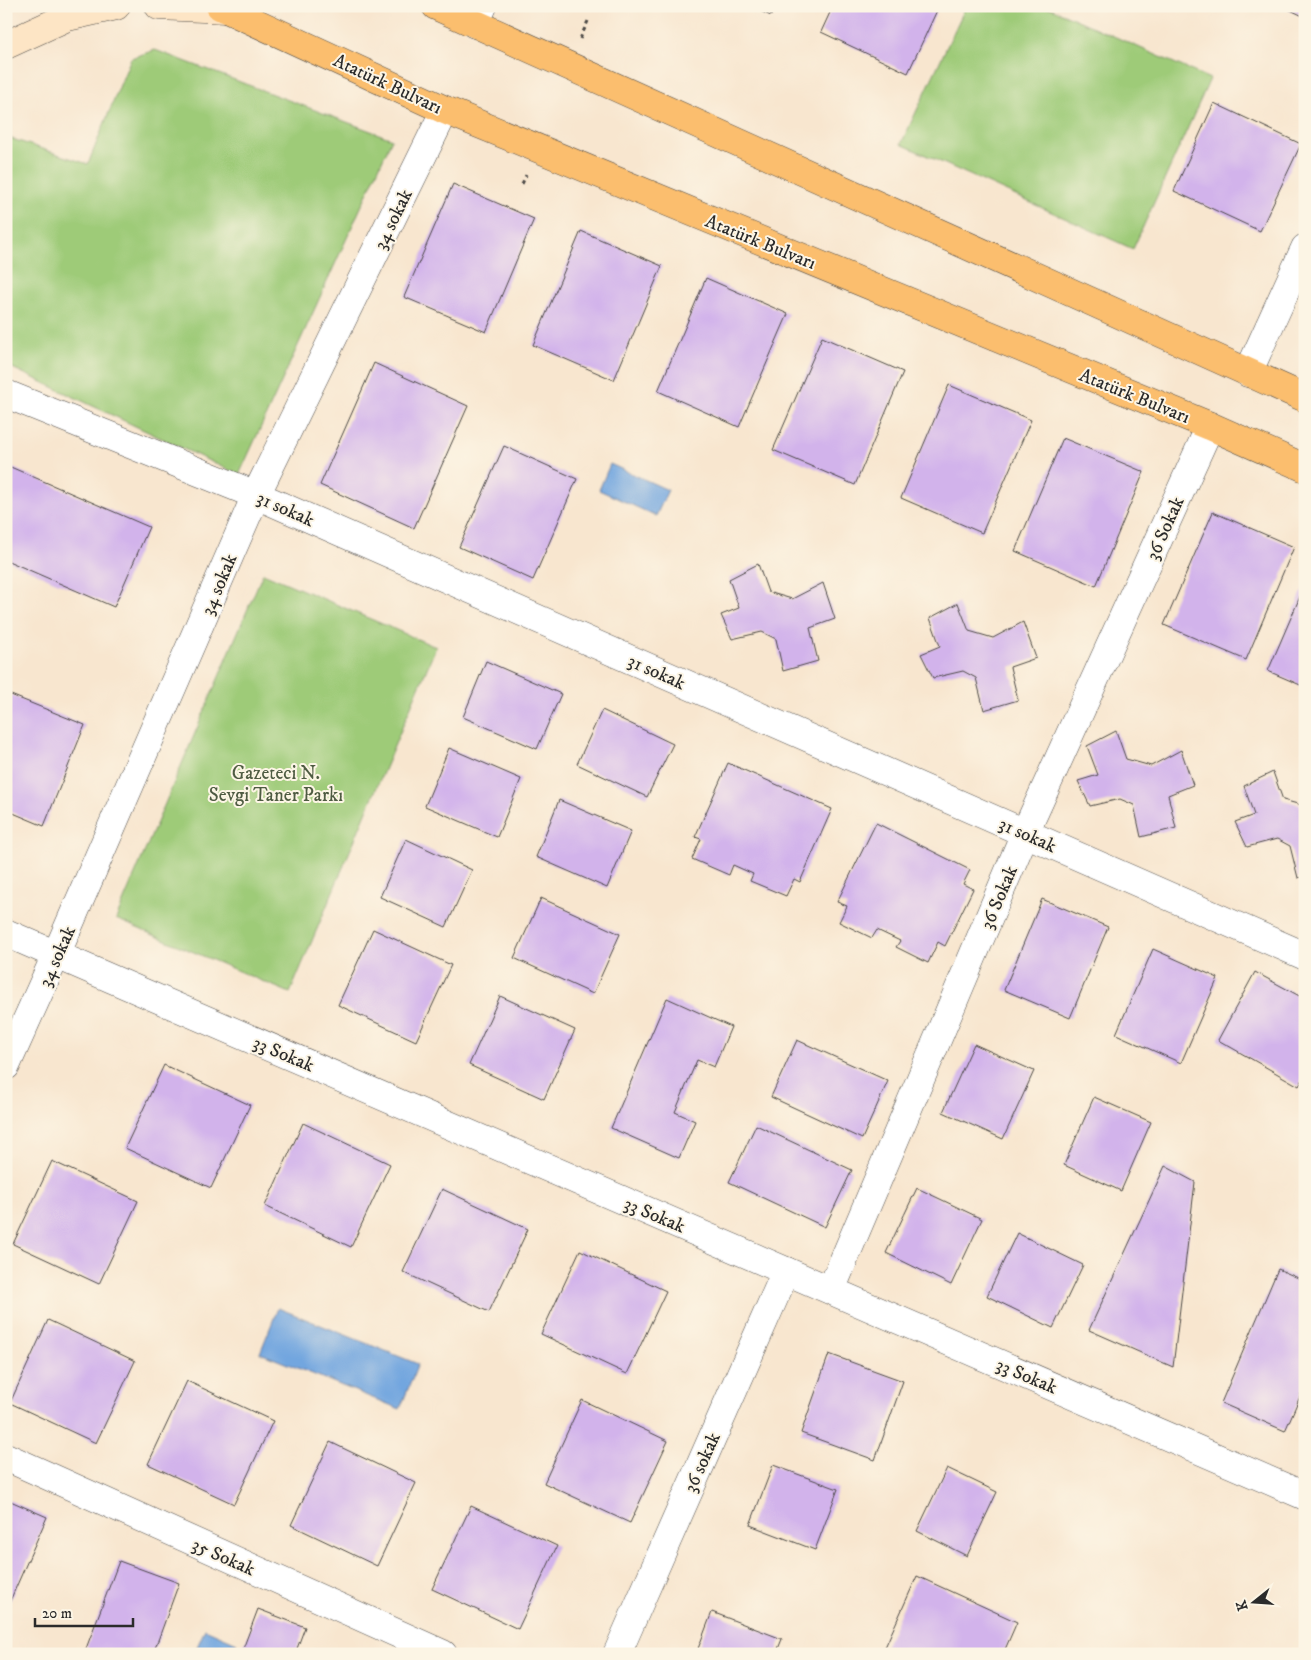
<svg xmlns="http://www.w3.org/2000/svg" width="1311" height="1660" font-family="'IM FELL DW Pica',serif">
	<rect width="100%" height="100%" fill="#fcf5e5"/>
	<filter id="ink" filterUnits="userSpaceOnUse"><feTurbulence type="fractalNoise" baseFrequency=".02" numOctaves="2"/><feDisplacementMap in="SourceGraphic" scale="10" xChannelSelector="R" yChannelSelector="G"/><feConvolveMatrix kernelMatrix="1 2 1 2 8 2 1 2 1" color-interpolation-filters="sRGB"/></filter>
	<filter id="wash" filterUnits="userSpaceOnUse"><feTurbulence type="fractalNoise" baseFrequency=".0096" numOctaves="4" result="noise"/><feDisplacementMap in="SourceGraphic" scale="20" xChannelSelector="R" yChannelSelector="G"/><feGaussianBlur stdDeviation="1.12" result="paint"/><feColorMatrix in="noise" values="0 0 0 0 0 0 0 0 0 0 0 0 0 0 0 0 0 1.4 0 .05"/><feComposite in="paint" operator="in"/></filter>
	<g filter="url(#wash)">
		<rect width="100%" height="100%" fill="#f8e6cf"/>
		<g fill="#9ecb78" stroke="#647b52">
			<polygon points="966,6 1046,6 1210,79 1133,249 901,144"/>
			<polygon points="155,50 392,139 239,475 6,365 6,137 88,164 131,58"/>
			<polygon points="263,573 436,647 290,993 116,919"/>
		</g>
		<g fill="#72a6df" stroke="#4e6885">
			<polygon points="610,464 668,490 656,516 599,490"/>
			<polygon points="278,1308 418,1364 400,1409 260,1353"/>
			<polygon points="205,1629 237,1643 232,1654 194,1654"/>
		</g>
		<g id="blocks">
			<g fill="#d2b3eb">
				<polygon points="749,6 775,6 771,16"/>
				<polygon points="833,6 939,6 908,73 821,32"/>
				<polygon points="1282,6 1305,6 1305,17"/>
				<polygon points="1214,103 1301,144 1260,231 1174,191"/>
				<polygon points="453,184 534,219 486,332 404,297"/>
				<polygon points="581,231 662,266 614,380 533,345"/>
				<polygon points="706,278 788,314 739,427 658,391"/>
				<polygon points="822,337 903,372 855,485 773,450"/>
				<polygon points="374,363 468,406 414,528 320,485"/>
				<polygon points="949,385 1031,420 982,533 901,498"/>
				<polygon points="1063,438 1144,472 1096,586 1015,551"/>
				<polygon points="504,446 577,479 533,580 459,547"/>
				<polygon points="6,465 149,527 114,607 6,560"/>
				<polygon points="1213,512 1294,547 1246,660 1164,625"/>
				<polygon points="758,564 768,592 792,599 823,583 835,619 810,628 818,661 783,671 776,639 762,632 732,639 721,615 739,608 729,579"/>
				<polygon points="1305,585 1305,687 1268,671"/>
				<polygon points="958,603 969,631 993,638 1023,622 1036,658 1010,667 1018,700 984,710 976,678 963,671 933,678 921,654 940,646 930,618"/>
				<polygon points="486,661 561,694 537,749 463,717"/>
				<polygon points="6,693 85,725 44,826 6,810"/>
				<polygon points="602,710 673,744 647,797 577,764"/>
				<polygon points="1116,731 1126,759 1151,766 1181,750 1193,785 1168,795 1176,828 1141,837 1134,805 1120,799 1090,806 1078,781 1098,775 1087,746"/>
				<polygon points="449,748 521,779 497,837 425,806"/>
				<polygon points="728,763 832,809 800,882 794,879 786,896 750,881 753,874 733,865 729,875 692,859 701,839 695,837"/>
				<polygon points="1273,772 1283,800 1305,806 1305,876 1298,878 1290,846 1277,839 1247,847 1235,822 1254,815 1244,786"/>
				<polygon points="559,800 631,831 607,888 536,857"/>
				<polygon points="876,823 970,870 963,884 973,889 945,946 938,942 928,963 896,947 900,941 877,930 872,938 839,922 847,906 837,902"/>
				<polygon points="406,839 472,870 446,927 380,897"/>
				<polygon points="541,898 620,934 593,994 514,958"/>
				<polygon points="1042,899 1108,927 1070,1018 1004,990"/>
				<polygon points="373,929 451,965 416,1041 338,1005"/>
				<polygon points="1153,949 1218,978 1181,1063 1116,1034"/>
				<polygon points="1255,972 1305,999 1305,1076 1299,1086 1218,1040"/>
				<polygon points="500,996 575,1030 544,1099 469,1065"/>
				<polygon points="667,998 731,1027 714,1067 697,1060 675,1112 695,1121 679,1158 611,1128"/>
				<polygon points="797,1040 888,1081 862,1139 771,1097"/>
				<polygon points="974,1044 1034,1071 1003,1139 943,1112"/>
				<polygon points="164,1065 250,1105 211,1188 125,1148"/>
				<polygon points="1094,1097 1151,1122 1121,1191 1064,1165"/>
				<polygon points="303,1123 390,1164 351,1247 265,1206"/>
				<polygon points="756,1125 852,1170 825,1227 729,1182"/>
				<polygon points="52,1161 138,1201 99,1284 13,1244"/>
				<polygon points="1165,1166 1195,1182 1173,1367 1089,1330"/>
				<polygon points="917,1188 982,1219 951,1285 886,1253"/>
				<polygon points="442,1189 528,1229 489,1312 403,1272"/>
				<polygon points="1017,1233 1083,1265 1053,1328 987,1296"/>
				<polygon points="580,1250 666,1291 627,1374 541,1334"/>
				<polygon points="1278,1269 1305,1281 1305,1385 1285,1431 1221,1403"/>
				<polygon points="48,1320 135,1361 96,1443 10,1403"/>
				<polygon points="829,1354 903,1381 875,1460 801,1433"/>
				<polygon points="187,1381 273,1421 234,1504 148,1464"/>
				<polygon points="582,1400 668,1441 630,1523 544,1483"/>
				<polygon points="330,1442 416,1483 377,1566 291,1525"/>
				<polygon points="773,1465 838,1489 815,1550 750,1525"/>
				<polygon points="947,1468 997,1492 967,1556 917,1531"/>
				<polygon points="6,1499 47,1517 6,1610"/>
				<polygon points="471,1506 557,1546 518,1629 432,1589"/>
				<polygon points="119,1561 179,1583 153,1654 84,1654"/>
				<polygon points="917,1576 1017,1622 1003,1654 882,1654"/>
				<polygon points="258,1609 305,1627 295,1654 241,1654"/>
				<polygon points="712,1612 782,1639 776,1654 696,1654"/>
			</g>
		</g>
	</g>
	<g filter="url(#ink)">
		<use href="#blocks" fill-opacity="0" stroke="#4a4744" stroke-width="1"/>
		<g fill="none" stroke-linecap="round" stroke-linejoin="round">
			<defs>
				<g id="street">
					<polyline points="475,24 483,6"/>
					<polyline points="1248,373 1305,248"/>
					<polyline points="6,394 256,495 1305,956"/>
					<polyline points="6,933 1305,1496"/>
					<polyline points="6,1066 56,955 256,495 445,110"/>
					<polyline points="831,1290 1025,833 1210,426"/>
					<polyline points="6,1457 443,1654"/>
					<polyline points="617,1654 786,1271"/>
				</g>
				<g id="secondary">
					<polyline points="159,6 225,9"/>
					<polyline points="6,45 67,17 116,6"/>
				</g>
				<g id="primary">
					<polyline points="220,6 445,110 1210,426 1305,468"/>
					<polyline points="436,6 1305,398"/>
				</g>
			</defs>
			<use href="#street" stroke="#4a4744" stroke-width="29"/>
			<use href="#secondary" stroke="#4a4744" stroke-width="29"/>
			<use href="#primary" stroke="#4a4744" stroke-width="29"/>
			<g stroke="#4a4744" stroke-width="3" stroke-dasharray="4 4" stroke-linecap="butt">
				<polyline points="580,39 588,21"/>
				<polyline points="522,184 526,175"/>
			</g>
			<use href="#street" stroke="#fff" stroke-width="28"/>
			<use href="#secondary" stroke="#fde5c5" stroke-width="28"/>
			<use href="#primary" stroke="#fbbe6e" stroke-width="28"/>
		</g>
	</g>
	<g text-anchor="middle" stroke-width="4" stroke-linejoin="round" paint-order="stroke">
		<g font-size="19" fill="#2b2b2b" stroke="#fcf5e5">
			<text transform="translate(388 83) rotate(25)" y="7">Atatürk Bulvarı</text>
			<text transform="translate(392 219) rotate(-64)" y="7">34 sokak</text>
			<text transform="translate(761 241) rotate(22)" y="7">Atatürk Bulvarı</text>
			<text transform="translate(1135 395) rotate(22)" y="7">Atatürk Bulvarı</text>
			<text transform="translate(286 508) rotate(24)" y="7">31 sokak</text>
			<text transform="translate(1164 528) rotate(-66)" y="7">36 Sokak</text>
			<text transform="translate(218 584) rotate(-67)" y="7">34 sokak</text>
			<text transform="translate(657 671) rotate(24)" y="7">31 sokak</text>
			<text transform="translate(1028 834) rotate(24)" y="7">31 sokak</text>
			<text transform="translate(998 897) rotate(-67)" y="7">36 Sokak</text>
			<text transform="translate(56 956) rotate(-66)" y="7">34 sokak</text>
			<text transform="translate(284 1053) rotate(23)" y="7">33 Sokak</text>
			<text transform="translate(655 1214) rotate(23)" y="7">33 Sokak</text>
			<text transform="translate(1027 1375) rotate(23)" y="7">33 Sokak</text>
			<text transform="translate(701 1462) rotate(-66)" y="7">36 sokak</text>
			<text transform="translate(224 1556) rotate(24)" y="7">35 Sokak</text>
		</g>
		<g font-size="19" fill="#4e5b42" stroke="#fcf5e5">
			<text x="276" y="779">Gazeteci N.<tspan x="276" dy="22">Sevgi Taner Parkı</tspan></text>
		</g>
	</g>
	<rect width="1311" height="1660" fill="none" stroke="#fcf5e5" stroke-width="25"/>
	<g transform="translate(1254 1602) rotate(253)" stroke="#fcf5e5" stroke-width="4" paint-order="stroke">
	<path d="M0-4L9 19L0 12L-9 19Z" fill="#2b2b2b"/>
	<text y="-8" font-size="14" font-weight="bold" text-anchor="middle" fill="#2b2b2b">K</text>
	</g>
	<path d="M35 1618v8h98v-8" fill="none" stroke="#2b2b2b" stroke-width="2.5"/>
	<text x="42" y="1618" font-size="15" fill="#2b2b2b" stroke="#fcf5e5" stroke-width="4" paint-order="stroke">20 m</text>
</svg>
